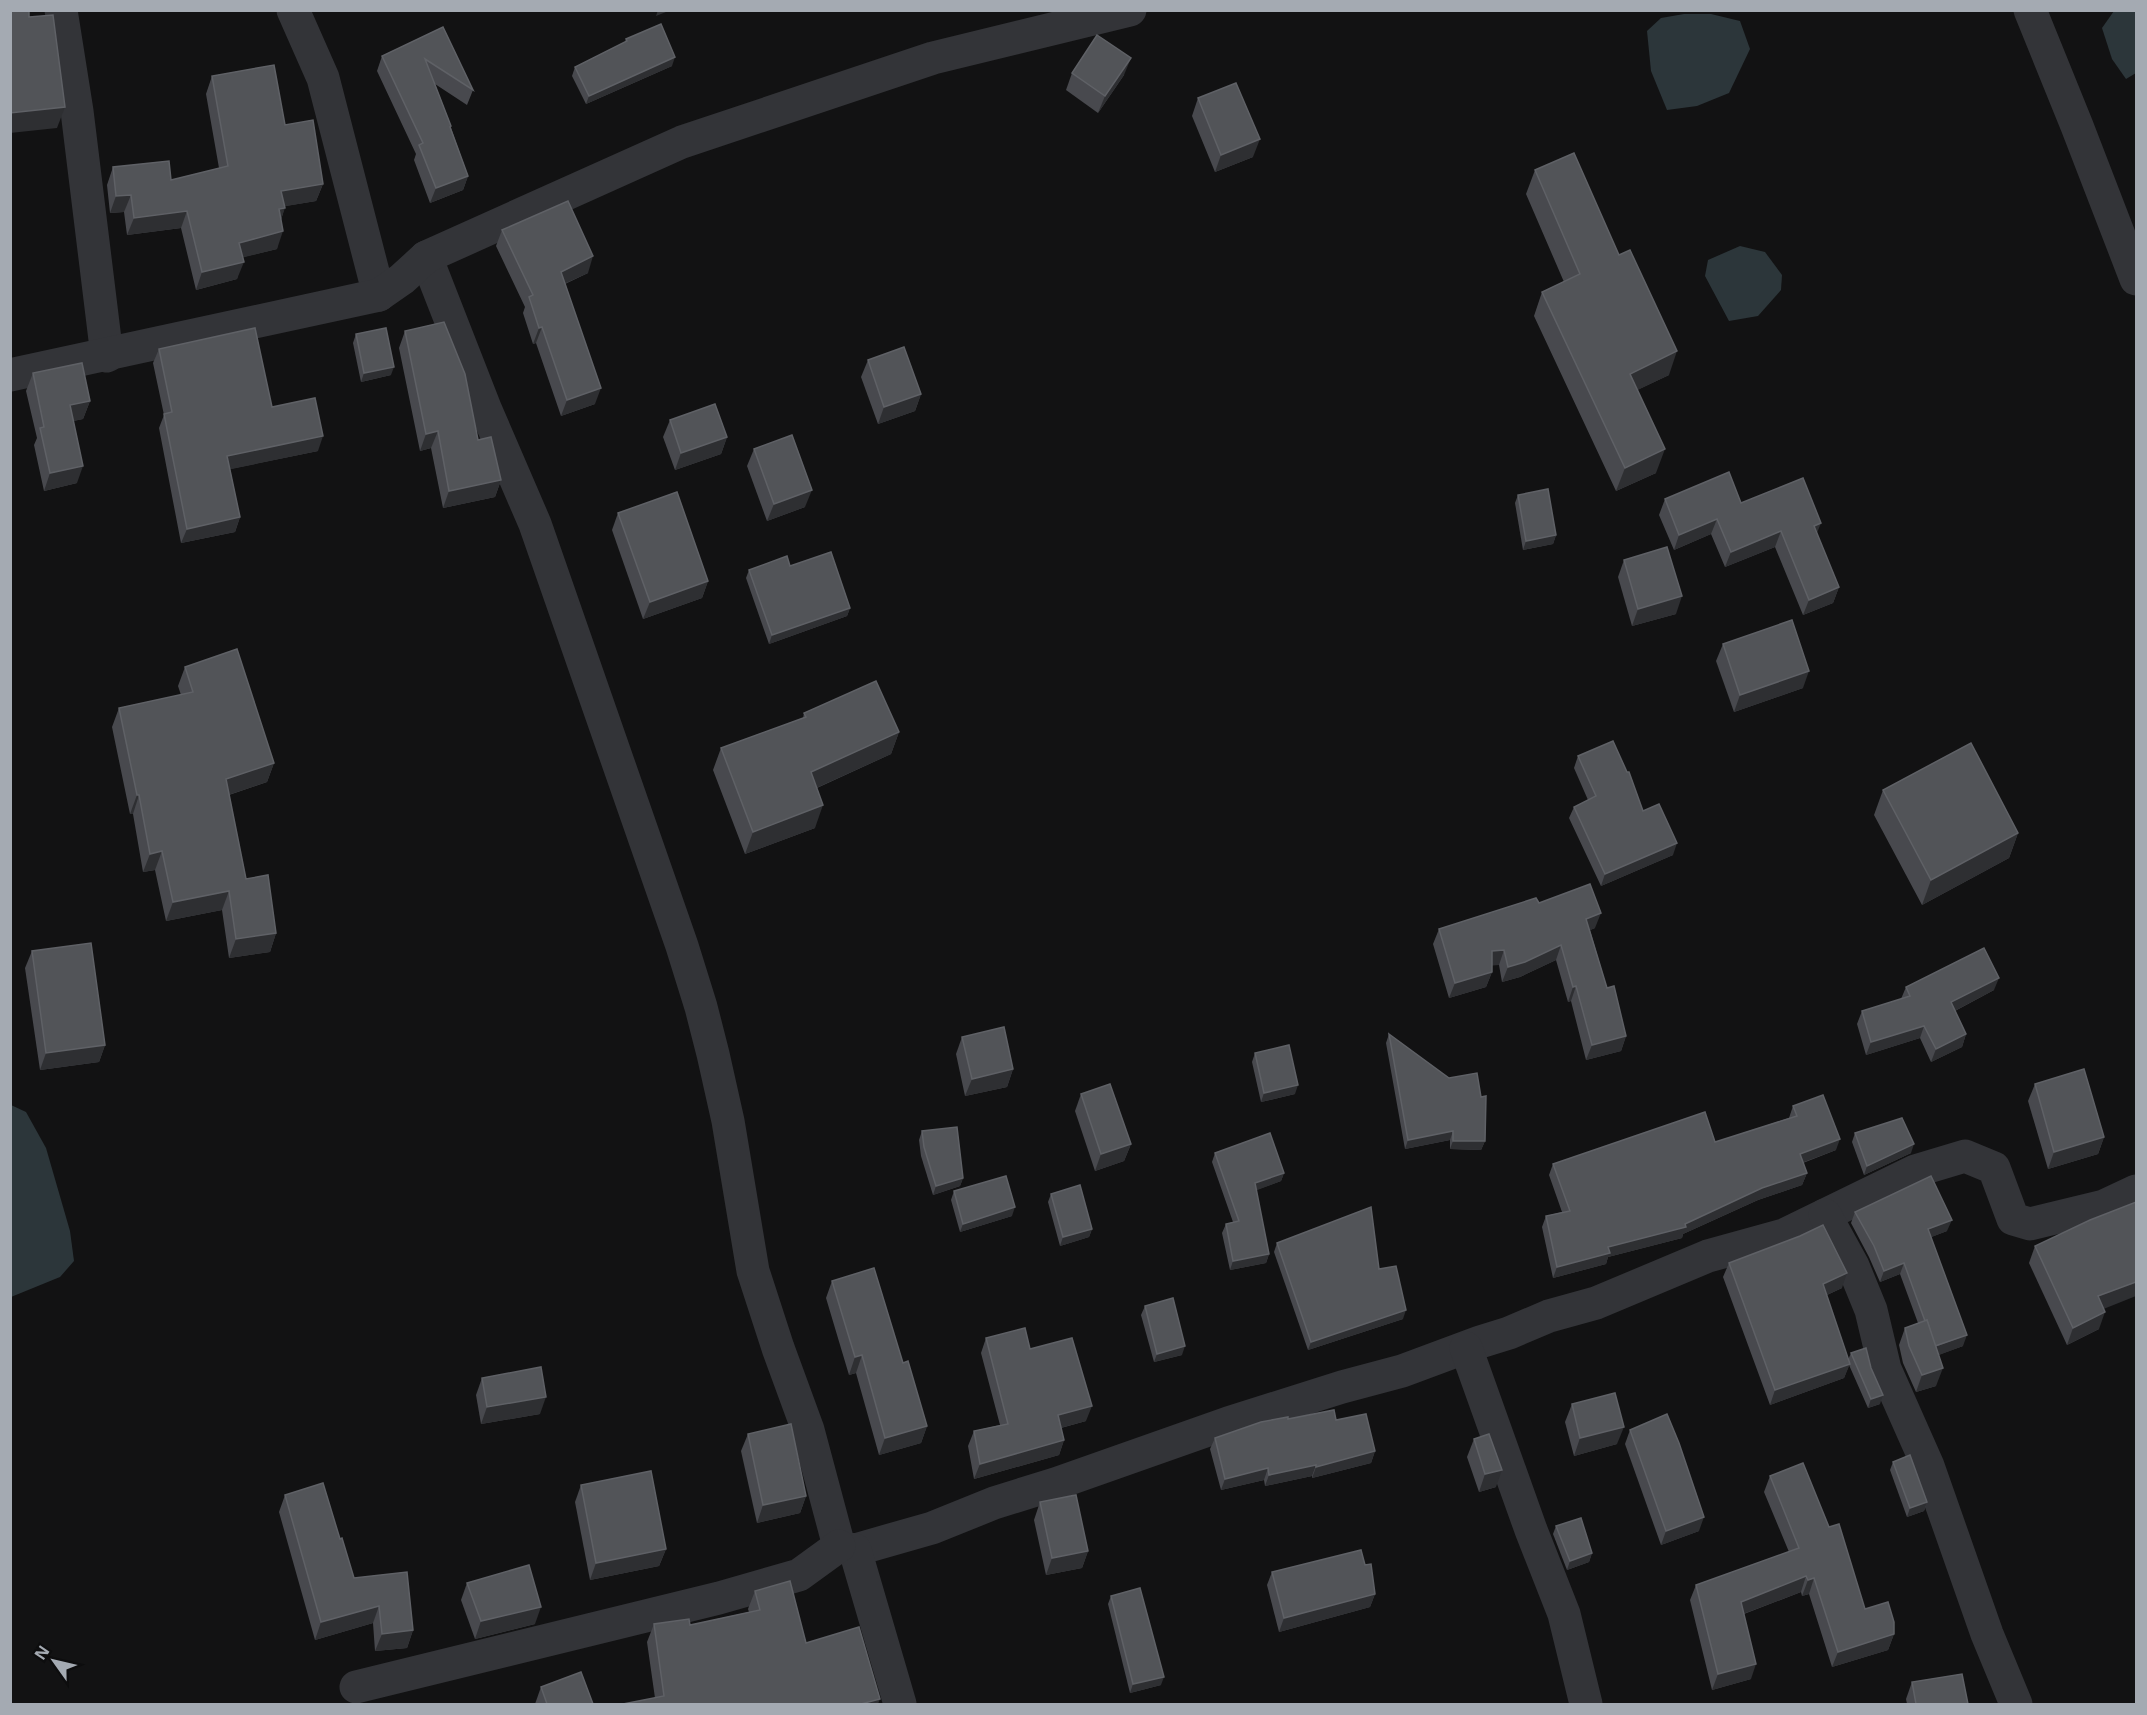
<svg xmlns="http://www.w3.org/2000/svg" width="2147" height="1715" font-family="'Noto Sans',sans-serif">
	<rect width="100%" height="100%" fill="#121213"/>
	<g fill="#2c363a">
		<polygon points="2114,11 2136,11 2136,73 2126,79 2112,59 2102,28"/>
		<polygon points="1684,14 1711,14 1740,21 1750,49 1729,93 1697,106 1667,110 1651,71 1647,31 1661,18"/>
		<polygon points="1740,246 1765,252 1782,275 1781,290 1758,316 1729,321 1705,276 1708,260"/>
		<polygon points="11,1105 26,1112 46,1148 70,1231 74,1261 60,1277 11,1297"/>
	</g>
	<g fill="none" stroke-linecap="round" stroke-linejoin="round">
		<g stroke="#333438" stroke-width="33">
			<polyline points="61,10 77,111 107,356"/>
			<polyline points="293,10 323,78 379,295"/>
			<polyline points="2030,10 2077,126 2136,279"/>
			<polyline points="426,257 485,408 535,524 682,946 701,1007 713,1054 728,1121 753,1271 778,1348 808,1430 839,1546 855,1550 932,1528 994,1503 1055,1484 1228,1423 1342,1387 1402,1371 1480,1342 1509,1333 1549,1316 1596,1303 1708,1256 1784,1235 1915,1171 1965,1156 1994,1168 2013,1219 2030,1224 2104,1206 2136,1191"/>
			<polyline points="10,375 379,295 402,279 426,257 682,142 933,58 1130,10"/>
			<polyline points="1825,1215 1853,1266 1871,1310 1885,1369 1928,1466 1987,1634 2016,1704"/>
			<polyline points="1466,1348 1531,1530 1564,1614 1586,1704"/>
			<polyline points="855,1550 900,1704"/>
			<polyline points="356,1687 719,1598 799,1575 839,1546"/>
		</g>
	</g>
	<g fill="#48494e">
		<polygon points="443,27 473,90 467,105 435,84 451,126 451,128 468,176 463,190 430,203 414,160 416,154 377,71 382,56"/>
		<polygon points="626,39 672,66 586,104 572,76 575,67 625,42"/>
		<polygon points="1072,73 1124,75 1098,113 1066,90"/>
		<polygon points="212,76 285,125 323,184 316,201 285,206 281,220 277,249 243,257 237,279 196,290 181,228 127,235 124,212 110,213 107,185 113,167 171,180 219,168 206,94"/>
		<polygon points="1198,98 1253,157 1215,172 1192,116"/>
		<polygon points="1535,170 1669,375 1637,390 1656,473 1616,491 1534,316 1542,292 1564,282 1526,194"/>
		<polygon points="502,230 588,273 565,284 595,404 561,416 536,343 533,344 523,313 525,307 496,246"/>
		<polygon points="405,331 478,440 501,480 495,497 443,508 431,448 420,451 399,348"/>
		<polygon points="356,334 391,375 361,382 353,343"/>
		<polygon points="159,349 272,407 318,451 230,469 240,517 235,532 181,543 159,428 164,415 153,363"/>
		<polygon points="868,360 921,394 915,411 878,424 861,377"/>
		<polygon points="33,373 90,401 83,419 73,421 77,483 44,491 34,445 37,438 26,391"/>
		<polygon points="670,420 727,437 721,454 675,470 663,437"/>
		<polygon points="754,449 805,507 767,521 747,466"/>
		<polygon points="1518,495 1556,535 1553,544 1523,550 1515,503"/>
		<polygon points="1665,499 1741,503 1817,534 1839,587 1833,603 1803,615 1775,547 1725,567 1711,534 1674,550 1659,515"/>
		<polygon points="618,513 708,581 702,598 643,619 612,530"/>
		<polygon points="1624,560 1676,614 1632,626 1618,577"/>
		<polygon points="790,566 850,608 847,616 769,644 746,578 749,570"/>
		<polygon points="1723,644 1803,688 1734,712 1716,661"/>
		<polygon points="185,667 274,763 267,782 229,795 246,879 276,933 270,952 229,958 222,910 166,921 155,870 143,872 133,814 130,814 112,727 119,708 181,695 178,686"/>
		<polygon points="804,713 899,732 891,754 817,788 815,828 745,854 713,770 721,748 803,718"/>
		<polygon points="1578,756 1627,772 1643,811 1673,855 1601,886 1569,818 1574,807 1588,800 1574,768"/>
		<polygon points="1883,790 2018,833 2009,858 1922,905 1874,815"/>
		<polygon points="1539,903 1595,928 1590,930 1607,988 1626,1036 1621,1051 1586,1060 1571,1001 1568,1002 1556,960 1520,977 1502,982 1499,965 1492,965 1492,972 1486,987 1449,998 1433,944 1439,929"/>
		<polygon points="32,951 105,1045 99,1062 40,1070 25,968"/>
		<polygon points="1906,987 1994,990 1955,1011 1966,1034 1962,1047 1931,1062 1920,1038 1866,1055 1857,1024 1862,1011 1901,999"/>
		<polygon points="1389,1034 1485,1141 1481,1150 1450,1149 1450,1140 1405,1149 1386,1043"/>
		<polygon points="962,1037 1013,1069 1007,1087 965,1096 956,1054"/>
		<polygon points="1255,1053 1295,1094 1261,1102 1252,1062"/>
		<polygon points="2035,1084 2104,1137 2098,1154 2048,1169 2028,1101"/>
		<polygon points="1081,1094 1131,1144 1124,1161 1095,1171 1075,1111"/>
		<polygon points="1793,1106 1836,1150 1803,1163 1807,1173 1802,1185 1758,1200 1683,1234 1682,1238 1608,1257 1606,1264 1553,1278 1542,1227 1546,1216 1562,1212 1549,1175 1553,1164 1715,1142 1789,1118"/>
		<polygon points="922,1131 963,1178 960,1186 933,1195 921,1156 919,1140"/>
		<polygon points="1855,1133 1911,1153 1864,1175 1852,1142"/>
		<polygon points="1215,1153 1284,1173 1281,1181 1256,1190 1269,1254 1266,1263 1230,1270 1222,1233 1226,1224 1233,1222 1212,1162"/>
		<polygon points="954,1191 1012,1216 960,1232 951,1200"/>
		<polygon points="1051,1194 1092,1229 1089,1237 1060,1246 1048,1202"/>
		<polygon points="1855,1212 1947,1231 1931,1237 1963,1346 1938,1355 1936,1386 1916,1392 1903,1363 1899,1345 1905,1328 1918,1323 1900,1274 1880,1282 1869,1257 1851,1223"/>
		<polygon points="1277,1243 1379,1269 1403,1319 1308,1350 1274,1252"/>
		<polygon points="2035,1246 2099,1329 2067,1345 2029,1263"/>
		<polygon points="1729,1263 1842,1288 1827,1295 1848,1360 1851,1353 1880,1404 1868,1408 1849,1365 1844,1378 1770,1405 1723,1277"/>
		<polygon points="832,1281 903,1363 927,1426 921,1443 879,1455 856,1373 849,1375 826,1298"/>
		<polygon points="1145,1306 1182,1355 1154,1362 1141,1315"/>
		<polygon points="986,1338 1030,1349 1086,1421 1061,1428 1064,1440 1059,1455 974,1479 968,1446 974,1431 1000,1425 981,1353"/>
		<polygon points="482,1378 540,1414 481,1424 476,1395"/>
		<polygon points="1572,1404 1617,1444 1574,1456 1565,1422"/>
		<polygon points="1288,1419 1336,1420 1375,1451 1371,1463 1312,1478 1312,1476 1265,1486 1264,1480 1221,1490 1210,1449 1215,1438"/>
		<polygon points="1630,1430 1699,1531 1661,1545 1625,1444"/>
		<polygon points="748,1434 806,1496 800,1513 757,1523 741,1451"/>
		<polygon points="1474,1439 1496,1487 1479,1492 1467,1457"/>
		<polygon points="1893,1462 1927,1502 1924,1511 1907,1517 1890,1470"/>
		<polygon points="1770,1476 1829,1527 1865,1609 1894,1634 1888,1650 1832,1667 1809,1594 1802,1596 1801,1592 1744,1614 1751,1679 1712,1690 1690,1600 1696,1585 1789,1552 1764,1492"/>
		<polygon points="581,1485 666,1549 659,1566 590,1580 575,1502"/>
		<polygon points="285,1495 340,1539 354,1578 413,1630 407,1648 375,1651 373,1623 315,1640 279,1512"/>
		<polygon points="1040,1502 1088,1551 1082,1568 1046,1575 1034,1520"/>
		<polygon points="1556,1526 1592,1553 1589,1562 1567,1570 1553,1534"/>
		<polygon points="1365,1565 1375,1594 1370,1607 1279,1632 1267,1585 1272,1572"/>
		<polygon points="467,1583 535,1624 475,1639 461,1600"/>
		<polygon points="755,1591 806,1643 878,1704 655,1698 647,1642 654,1624 690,1625 749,1612 748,1609"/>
		<polygon points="1111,1596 1161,1685 1130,1693 1108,1604"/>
		<polygon points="1912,1682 1968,1704 1907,1704 1906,1699"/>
		<polygon points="541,1687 593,1704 535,1704"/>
	</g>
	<g fill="#2e2f32">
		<polygon points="658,10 671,10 656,16"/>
		<polygon points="675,57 672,66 586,104 589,96"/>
		<polygon points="1131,58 1124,75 1098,113 1105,96"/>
		<polygon points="65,107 57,128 10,133 10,113"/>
		<polygon points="1260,139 1253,157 1215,172 1221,155"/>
		<polygon points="468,176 463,190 430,203 436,188"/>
		<polygon points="323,184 316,201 275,208 281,191"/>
		<polygon points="131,195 124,212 110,213 116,196"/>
		<polygon points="285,208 279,225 279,209"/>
		<polygon points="187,211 181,228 127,235 134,218"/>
		<polygon points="283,231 277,249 233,260 239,243"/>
		<polygon points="593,256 588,273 555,288 561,272"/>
		<polygon points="244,262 237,279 196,290 202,272"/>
		<polygon points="542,327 536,343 533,344 539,328"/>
		<polygon points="1677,351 1669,375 1621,398 1630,374"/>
		<polygon points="394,367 391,375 361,382 364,373"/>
		<polygon points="601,388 595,404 561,416 567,400"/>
		<polygon points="921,394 915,411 878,424 884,407"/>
		<polygon points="90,401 83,419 64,423 70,405"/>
		<polygon points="438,431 431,448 420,451 426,434"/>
		<polygon points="323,436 318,451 222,471 227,456"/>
		<polygon points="727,437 721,454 675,470 681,453"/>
		<polygon points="1665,449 1656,473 1616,491 1625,468"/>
		<polygon points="83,466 77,483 44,491 50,473"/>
		<polygon points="501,480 495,497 443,508 449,491"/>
		<polygon points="812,490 805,507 767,521 774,504"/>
		<polygon points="240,517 235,532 181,543 187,529"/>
		<polygon points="1717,519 1711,534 1674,550 1679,535"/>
		<polygon points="1821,523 1815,538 1814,526"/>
		<polygon points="1781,531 1775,547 1725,567 1731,552"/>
		<polygon points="1556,535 1553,544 1523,550 1526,541"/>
		<polygon points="708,581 702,598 643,619 650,602"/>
		<polygon points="1839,587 1833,603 1803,615 1809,600"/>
		<polygon points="1682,596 1676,614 1632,626 1638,609"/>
		<polygon points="850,608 847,616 769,644 772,635"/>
		<polygon points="1809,671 1803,688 1734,712 1740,695"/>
		<polygon points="899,732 891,754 803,794 811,772"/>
		<polygon points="274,763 267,782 219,798 226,779"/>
		<polygon points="137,795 139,795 133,814 130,814"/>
		<polygon points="823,805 815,828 745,854 753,832"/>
		<polygon points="2018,833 2009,858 1922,905 1931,880"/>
		<polygon points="1677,843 1673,855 1601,886 1605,874"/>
		<polygon points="162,851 155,870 143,872 150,854"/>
		<polygon points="229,891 222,910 166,921 173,902"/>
		<polygon points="1601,913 1595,928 1581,934 1586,919"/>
		<polygon points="276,933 270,952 229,958 236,939"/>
		<polygon points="1561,945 1556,960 1520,977 1502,982 1508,967"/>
		<polygon points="1504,950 1499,965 1487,966 1492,951"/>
		<polygon points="1492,972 1486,987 1449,998 1455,983"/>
		<polygon points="1999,978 1994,990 1947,1015 1951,1002"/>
		<polygon points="1576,986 1571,1001 1568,1002 1573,987"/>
		<polygon points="1924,1026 1920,1038 1866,1055 1871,1042"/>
		<polygon points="1966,1034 1962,1047 1931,1062 1936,1049"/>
		<polygon points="1626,1036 1621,1051 1586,1060 1592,1045"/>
		<polygon points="105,1045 99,1062 40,1070 46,1053"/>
		<polygon points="1013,1069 1007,1087 965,1096 972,1079"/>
		<polygon points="1298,1085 1295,1094 1261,1102 1264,1093"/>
		<polygon points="1453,1131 1450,1140 1405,1149 1408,1140"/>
		<polygon points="2104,1137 2098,1154 2048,1169 2054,1152"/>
		<polygon points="1840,1139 1836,1150 1796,1165 1800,1154"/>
		<polygon points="1453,1141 1485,1141 1481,1150 1450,1149"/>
		<polygon points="1131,1144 1124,1161 1095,1171 1101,1154"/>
		<polygon points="1914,1144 1911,1153 1864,1175 1867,1166"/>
		<polygon points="1284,1173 1281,1181 1252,1192 1255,1183"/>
		<polygon points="1807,1173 1802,1185 1758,1200 1683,1234 1682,1238 1608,1257 1606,1264 1553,1278 1557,1267 1608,1247 1685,1224 1762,1188"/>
		<polygon points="963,1178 960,1186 933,1195 936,1186"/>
		<polygon points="1015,1207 1012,1216 960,1232 963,1224"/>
		<polygon points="1952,1220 1947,1231 1924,1240 1928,1229"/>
		<polygon points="1092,1229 1089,1237 1060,1246 1063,1237"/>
		<polygon points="1269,1254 1266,1263 1230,1270 1233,1261"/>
		<polygon points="1904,1263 1900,1274 1880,1282 1884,1271"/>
		<polygon points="1847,1273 1842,1288 1818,1299 1823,1284"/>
		<polygon points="2136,1282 2136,1296 2091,1314 2098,1296"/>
		<polygon points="1406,1310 1403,1319 1308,1350 1311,1342"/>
		<polygon points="2105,1312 2099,1329 2067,1345 2073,1328"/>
		<polygon points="1967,1335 1963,1346 1931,1358 1935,1347"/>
		<polygon points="1185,1346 1182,1355 1154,1362 1157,1354"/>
		<polygon points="862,1355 856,1373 849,1375 855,1357"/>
		<polygon points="1850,1364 1844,1378 1770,1405 1775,1390"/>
		<polygon points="1943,1368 1936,1386 1916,1392 1922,1375"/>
		<polygon points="1883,1395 1880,1404 1868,1408 1871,1399"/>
		<polygon points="546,1397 540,1414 481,1424 487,1407"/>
		<polygon points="1092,1406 1086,1421 1053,1430 1058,1415"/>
		<polygon points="927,1426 921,1443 879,1455 885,1438"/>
		<polygon points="1624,1427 1617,1444 1574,1456 1580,1438"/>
		<polygon points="1064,1440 1059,1455 974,1479 980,1464"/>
		<polygon points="1375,1451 1371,1463 1312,1478 1316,1467"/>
		<polygon points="1316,1465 1312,1476 1265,1486 1269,1475"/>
		<polygon points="1268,1468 1264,1480 1221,1490 1225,1479"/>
		<polygon points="1502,1470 1496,1487 1479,1492 1485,1474"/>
		<polygon points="806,1496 800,1513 757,1523 763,1505"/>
		<polygon points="1927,1502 1924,1511 1907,1517 1910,1508"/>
		<polygon points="1704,1517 1699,1531 1661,1545 1666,1531"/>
		<polygon points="666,1549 659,1566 590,1580 596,1563"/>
		<polygon points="1088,1551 1082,1568 1046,1575 1052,1558"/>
		<polygon points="1592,1553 1589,1562 1567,1570 1570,1561"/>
		<polygon points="1806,1576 1801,1592 1735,1617 1741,1602"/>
		<polygon points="1814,1578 1809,1594 1802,1596 1808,1580"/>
		<polygon points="1375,1594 1370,1607 1279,1632 1284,1618"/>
		<polygon points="379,1606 373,1623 315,1640 321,1622"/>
		<polygon points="541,1607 535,1624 475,1639 481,1621"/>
		<polygon points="413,1630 407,1648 375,1651 382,1634"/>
		<polygon points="1894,1634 1888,1650 1832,1667 1838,1652"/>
		<polygon points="1756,1664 1751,1679 1712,1690 1718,1674"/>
		<polygon points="1164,1677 1161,1685 1130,1693 1133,1684"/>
		<polygon points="880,1699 878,1704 861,1704"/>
	</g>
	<g fill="#525458" stroke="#5f6166" stroke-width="1.5">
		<polygon points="10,10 29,10 29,17 53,15 65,107 10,113"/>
		<polygon points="661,24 675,57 589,96 575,67 627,41 626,39"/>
		<polygon points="443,27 473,90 425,59 451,126 450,127 468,176 436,188 419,145 423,143 382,56"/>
		<polygon points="1097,35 1131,58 1105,96 1072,73"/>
		<polygon points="274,65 285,125 313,120 323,184 281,191 285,208 279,209 283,231 239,243 244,262 202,272 187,211 134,218 131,195 116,196 113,167 169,161 171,180 228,166 212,76"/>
		<polygon points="1236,83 1260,139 1221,155 1198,98"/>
		<polygon points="1574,153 1619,255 1630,250 1677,351 1630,374 1665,449 1625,468 1542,292 1580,274 1535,170"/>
		<polygon points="568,201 593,256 561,272 601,388 567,400 542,327 539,328 529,297 533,295 502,230"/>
		<polygon points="444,322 465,374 478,440 491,437 501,480 449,491 438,431 426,434 405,331"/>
		<polygon points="255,328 272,407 315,398 323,436 227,456 240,517 187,529 164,414 172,412 159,349"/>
		<polygon points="386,328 394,367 364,373 356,334"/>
		<polygon points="904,347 921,394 884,407 868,360"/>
		<polygon points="82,363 90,401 70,405 83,466 50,473 40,428 44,427 33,373"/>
		<polygon points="715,404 727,437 681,453 670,420"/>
		<polygon points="792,435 812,490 774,504 754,449"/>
		<polygon points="1729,472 1741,503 1803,478 1821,523 1814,526 1839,587 1809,600 1781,531 1731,552 1717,519 1679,535 1665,499"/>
		<polygon points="1548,489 1556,535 1526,541 1518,495"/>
		<polygon points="677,492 708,581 650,602 618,513"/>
		<polygon points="1667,547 1682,596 1638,609 1624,560"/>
		<polygon points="831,552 850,608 772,635 749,570 787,556 790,566"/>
		<polygon points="1792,620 1809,671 1740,695 1723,644"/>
		<polygon points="237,649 274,763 226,779 246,879 268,875 276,933 236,939 229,891 173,902 162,851 150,854 139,795 137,795 119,708 193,692 185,667"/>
		<polygon points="876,681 899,732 811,772 823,805 753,832 721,748 806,717 804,713"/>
		<polygon points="1613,741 1627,772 1629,772 1643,811 1659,804 1677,843 1605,874 1574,807 1596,796 1578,756"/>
		<polygon points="1971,743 2018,833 1931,880 1883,790"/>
		<polygon points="1590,884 1601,913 1586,919 1607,988 1614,986 1626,1036 1592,1045 1576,986 1573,987 1561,945 1525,962 1508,967 1504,950 1492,951 1492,972 1455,983 1439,929 1536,898 1539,903"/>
		<polygon points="91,943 105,1045 46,1053 32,951"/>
		<polygon points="1984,948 1999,978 1951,1002 1966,1034 1936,1049 1924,1026 1871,1042 1862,1011 1910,996 1906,987"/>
		<polygon points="1004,1027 1013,1069 972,1079 962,1037"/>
		<polygon points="1389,1034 1449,1078 1477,1073 1481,1097 1486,1096 1485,1141 1453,1141 1453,1131 1408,1140"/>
		<polygon points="1289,1045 1298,1085 1264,1093 1255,1053"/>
		<polygon points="2084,1069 2104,1137 2054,1152 2035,1084"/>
		<polygon points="1110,1084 1131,1144 1101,1154 1081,1094"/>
		<polygon points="1823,1095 1840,1139 1800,1154 1807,1173 1762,1188 1685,1224 1686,1227 1608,1247 1610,1253 1557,1267 1546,1216 1570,1211 1553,1164 1705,1112 1715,1142 1797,1116 1793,1106"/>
		<polygon points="1902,1118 1914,1144 1867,1166 1855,1133"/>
		<polygon points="957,1127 963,1178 936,1186 924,1147 922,1131"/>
		<polygon points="1270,1133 1284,1173 1255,1183 1269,1254 1233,1261 1226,1224 1239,1221 1215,1153"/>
		<polygon points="1006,1176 1015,1207 963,1224 954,1191"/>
		<polygon points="1931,1176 1952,1220 1928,1229 1967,1335 1935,1346 1927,1320 1925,1321 1904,1263 1884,1271 1874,1246 1855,1212"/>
		<polygon points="1080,1185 1092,1229 1063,1237 1051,1194"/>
		<polygon points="2136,1202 2136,1282 2098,1296 2105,1312 2073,1328 2035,1246 2090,1220"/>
		<polygon points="1371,1207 1379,1269 1396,1266 1406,1310 1311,1342 1277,1243"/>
		<polygon points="1823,1225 1847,1273 1823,1284 1850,1364 1775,1390 1729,1263 1800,1236"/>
		<polygon points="874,1268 903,1363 908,1361 927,1426 885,1438 862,1355 855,1357 832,1281"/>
		<polygon points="1173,1298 1185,1346 1157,1354 1145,1306"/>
		<polygon points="1927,1320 1943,1368 1922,1375 1909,1346 1905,1328"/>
		<polygon points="1025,1328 1030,1349 1072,1338 1092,1406 1058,1415 1064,1440 980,1464 974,1431 1008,1424 986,1338"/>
		<polygon points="1866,1348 1871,1368 1883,1395 1871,1399 1851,1353"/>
		<polygon points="541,1367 546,1397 487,1407 482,1378"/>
		<polygon points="1615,1393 1624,1427 1580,1438 1572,1404"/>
		<polygon points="1334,1410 1336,1420 1366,1414 1375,1451 1316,1467 1316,1465 1269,1475 1268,1468 1225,1479 1215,1438 1261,1422 1288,1417 1288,1419"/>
		<polygon points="1667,1414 1679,1443 1704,1517 1666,1531 1630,1430"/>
		<polygon points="791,1424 806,1496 763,1505 748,1434"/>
		<polygon points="1489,1434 1502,1470 1485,1474 1474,1439"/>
		<polygon points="1910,1455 1927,1502 1910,1508 1893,1462"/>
		<polygon points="1803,1463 1829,1527 1839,1524 1865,1609 1888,1602 1894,1622 1894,1634 1838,1652 1814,1578 1808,1580 1806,1576 1741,1602 1756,1664 1718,1674 1696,1585 1799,1548 1770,1476"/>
		<polygon points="651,1471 666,1549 596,1563 581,1485"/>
		<polygon points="323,1483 340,1539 342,1538 354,1578 407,1572 413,1630 382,1634 379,1606 321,1622 285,1495"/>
		<polygon points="1076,1495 1088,1551 1052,1558 1040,1502"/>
		<polygon points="1581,1518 1592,1553 1570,1561 1556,1526"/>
		<polygon points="1361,1550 1365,1565 1371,1564 1375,1594 1284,1618 1272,1572"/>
		<polygon points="529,1565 541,1607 481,1621 467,1583"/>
		<polygon points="790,1581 806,1643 859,1627 880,1699 861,1704 623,1704 664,1696 654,1624 689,1619 690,1625 760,1610 755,1591"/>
		<polygon points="1140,1588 1164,1677 1133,1684 1111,1596"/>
		<polygon points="581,1672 593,1704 547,1704 541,1687"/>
		<polygon points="1962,1674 1968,1704 1916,1704 1912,1682"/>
	</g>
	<rect width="2147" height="1715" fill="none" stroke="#a4aab2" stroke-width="24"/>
	<g transform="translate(54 1661) rotate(304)" stroke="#0d0d0e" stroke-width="4.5" paint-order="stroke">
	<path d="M0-4.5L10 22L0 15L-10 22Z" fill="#a4aab2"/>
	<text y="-9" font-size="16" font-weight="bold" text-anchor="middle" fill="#a4aab2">N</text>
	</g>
</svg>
